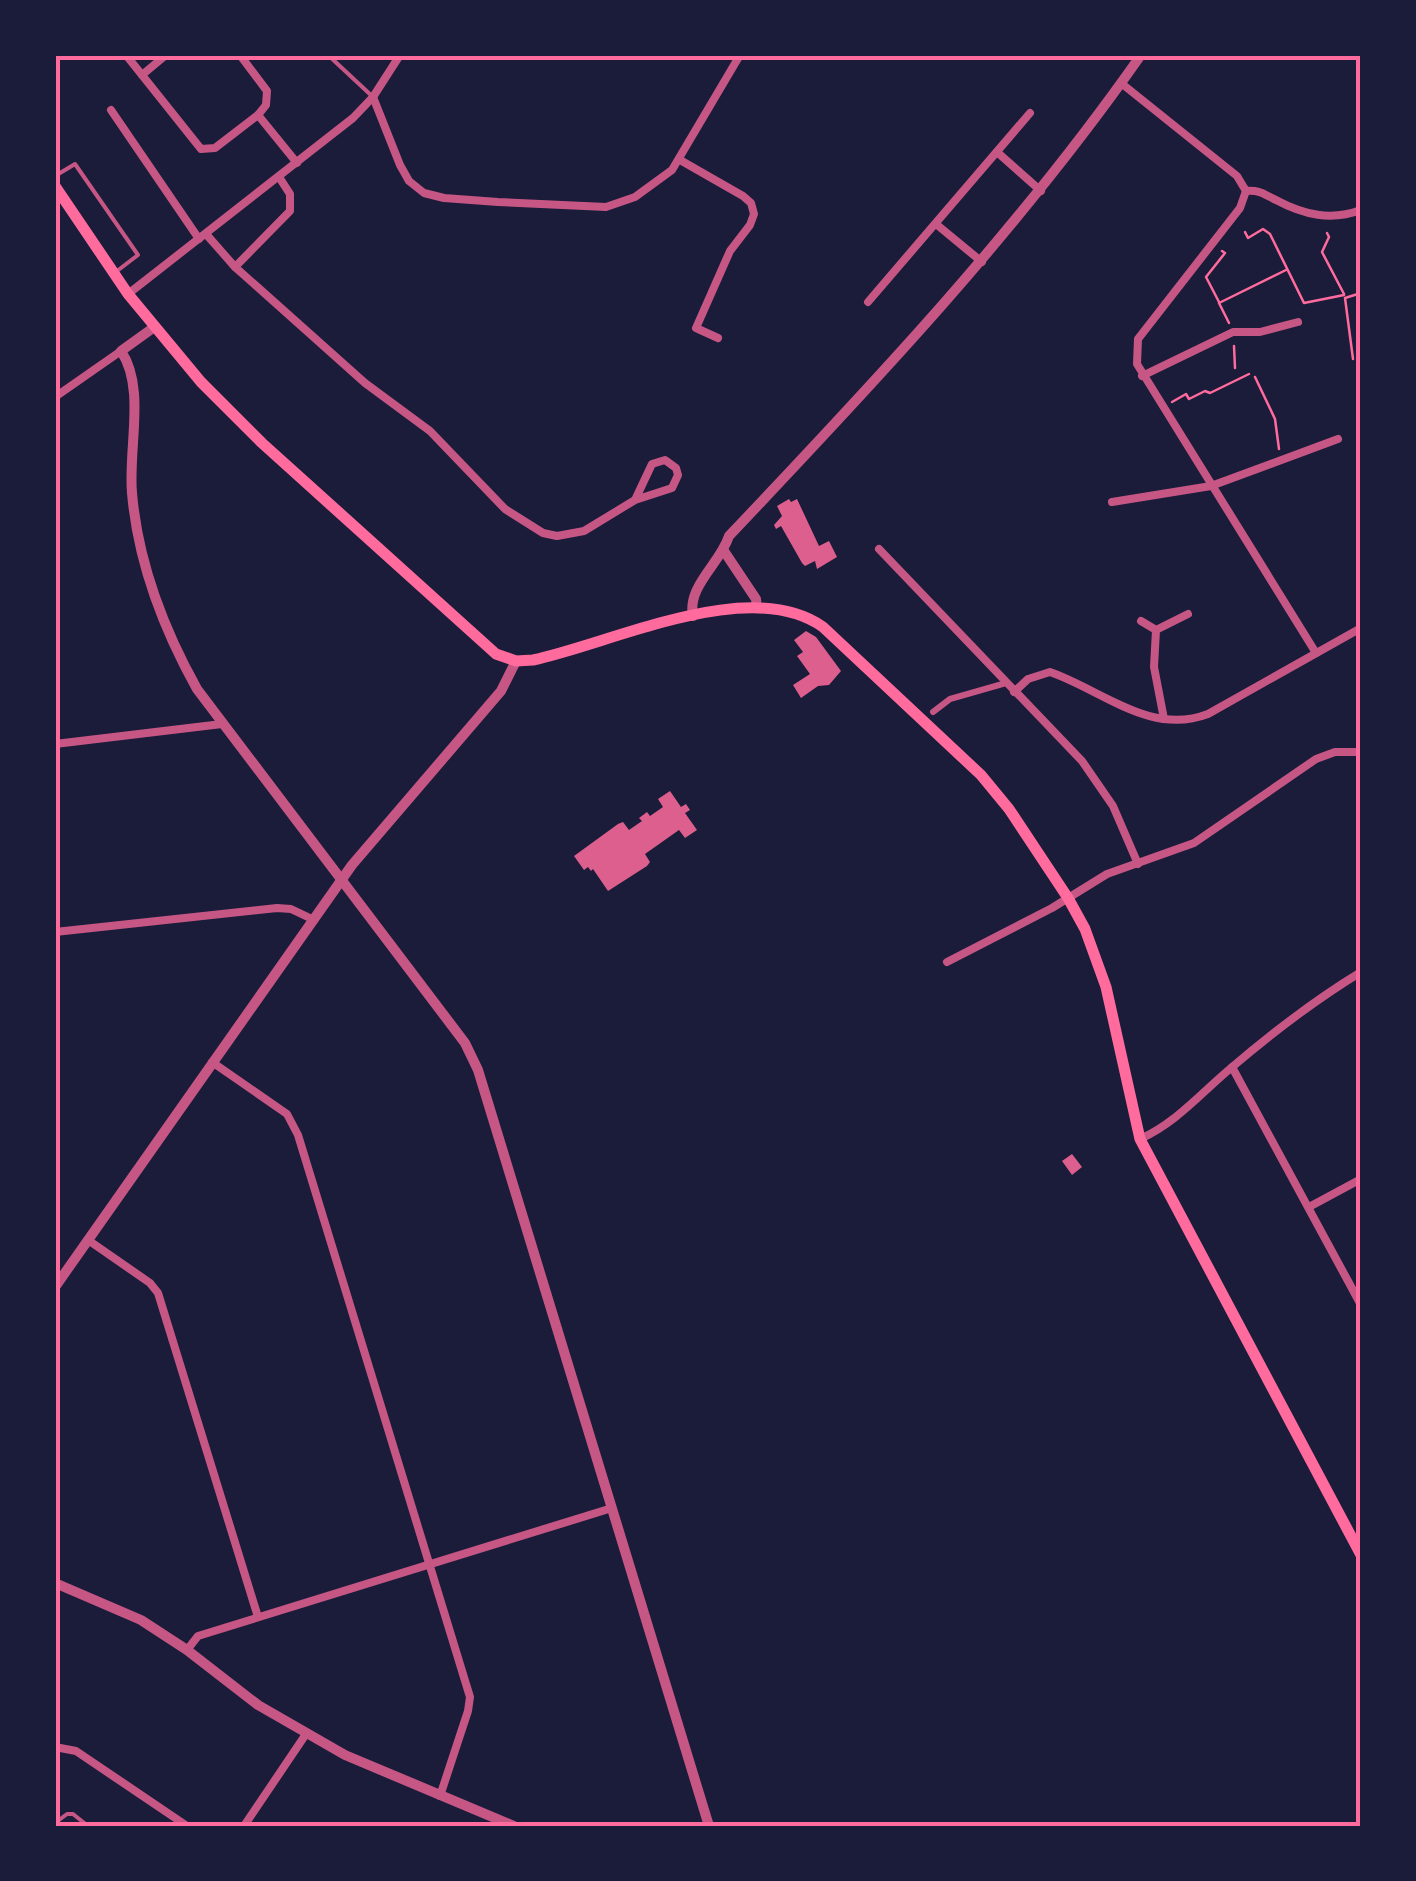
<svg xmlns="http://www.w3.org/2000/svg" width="1416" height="1881" font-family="Spectral,serif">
	<rect width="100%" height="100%" fill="#1b1b3a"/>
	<g fill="#dd5f8e">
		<polygon points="789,499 791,502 797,499 819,546 829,541 837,557 817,569 815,561 805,566 802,563 781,526 776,529 774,525 782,516 777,506"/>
		<polygon points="806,631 816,637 841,671 829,685 818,686 801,698 793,685 810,674 797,656 803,652 794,640"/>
		<polygon points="670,791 681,807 686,804 690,810 685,813 697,830 685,838 679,830 645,854 650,862 647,866 608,891 593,869 591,871 588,867 584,870 574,856 618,824 623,822 629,830 642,821 639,818 647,812 650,816 663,807 658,799"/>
		<polygon points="1072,1154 1082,1167 1072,1175 1062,1161"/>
	</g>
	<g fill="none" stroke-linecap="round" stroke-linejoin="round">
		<g stroke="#ff6b9d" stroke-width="2.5">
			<polyline points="1245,232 1248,238 1263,229 1270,234 1304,303 1344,295"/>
			<polyline points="1327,233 1329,237 1322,252 1344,294"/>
			<polyline points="1219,302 1206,277 1225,253 1222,251"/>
			<polyline points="1229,323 1219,303 1286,270"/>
			<polyline points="1234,346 1235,368"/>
			<polyline points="1353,359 1345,298 1361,293"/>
			<polyline points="1255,377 1275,419 1279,449"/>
			<polyline points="1172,402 1186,394 1189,399 1205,391 1210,393 1249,374"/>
		</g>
		<g stroke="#c65784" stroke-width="4">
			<polyline points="328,55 373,97"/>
			<polyline points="55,176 75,164 138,255 117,271"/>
			<polyline points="55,1823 67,1814 73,1814 88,1826"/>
		</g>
		<polyline stroke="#c65784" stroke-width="6" points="933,712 950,699 1006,683"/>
		<g stroke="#c65784" stroke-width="8">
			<polyline points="126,55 142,75 166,55"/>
			<polyline points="240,55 267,91 266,105 258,115 297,163"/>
			<polyline points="142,75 201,149 215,148 258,115"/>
			<path d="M1121 83 1237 176 1246 191C1261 190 1263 194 1276 200 1304 215 1331 221 1361 210"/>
			<polyline points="373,97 400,165 409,181 424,193 444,198 498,202 606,207 635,197 672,170 740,55"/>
			<polyline points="111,110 199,239"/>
			<polyline points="997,152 1041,191"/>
			<polyline points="680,160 743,196 751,203 754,214 750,225 730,251 696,328 718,338"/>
			<polyline points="279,177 290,194 290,211 235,267 365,383 430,431 505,509 543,533 557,536 584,531 635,500 672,488 678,475 676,468 665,460 652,464 635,500"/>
			<polyline points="1246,191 1240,208 1138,339 1137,364 1316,653"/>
			<polyline points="936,224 982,262"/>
			<polyline points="206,234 235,267"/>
			<polyline points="128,294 353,118 373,97 400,55"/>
			<polyline points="868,302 1030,113"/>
			<polyline points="1142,376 1233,332 1260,332 1298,322"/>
			<polyline points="55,397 121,351"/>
			<polyline points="1112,502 1211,486 1338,439"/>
			<polyline points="879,549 1082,761 1113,806 1138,864"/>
			<polyline points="1141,621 1156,630"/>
			<path d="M1014 692 1028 679 1050 672C1102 690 1150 736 1208 714L1361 628"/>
			<polyline points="1164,719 1154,667 1156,630 1188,614"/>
			<polyline points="55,744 222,724"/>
			<polyline points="55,932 277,908 291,909 312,919"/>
			<polyline points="947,962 1052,908 1107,874 1194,843 1316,759 1335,752 1361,752"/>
			<polyline points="212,1062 287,1114 298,1135 470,1697 468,1711 440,1796"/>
			<polyline points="1232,1067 1361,1305"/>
			<path d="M1140 1139C1176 1123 1201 1093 1231 1068 1272 1033 1315 1000 1361 972"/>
			<polyline points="1309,1207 1361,1179"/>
			<polyline points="88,1240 150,1283 158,1293 258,1617"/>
			<polyline points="187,1650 198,1636 612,1508"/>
			<polyline points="55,1747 76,1751 187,1826"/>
			<polyline points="244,1826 306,1734"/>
		</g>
		<g stroke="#c65784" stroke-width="10">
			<path d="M153 328 121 351C146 388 128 448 132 493 138 563 163 628 197 689L465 1043 478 1070 709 1826"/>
			<polyline points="724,551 756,599 757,608"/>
			<path d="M693 616C687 586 720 564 729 536 875 382 1019 229 1141 55"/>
			<polyline points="55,1287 352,865 501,691 516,661"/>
			<polyline points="55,1583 141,1620 187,1650 258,1705 345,1755 514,1826"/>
		</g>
		<path stroke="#ff6b9d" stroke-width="11" d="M55 186 128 294 201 382 262 443 496 654 516 661 533 660C613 643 750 575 823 627L981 775 1009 809 1068 898 1085 929 1106 987 1140 1139 1361 1555"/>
	</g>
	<rect width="1416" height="1881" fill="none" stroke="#1b1b3a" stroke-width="115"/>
	<rect x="58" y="58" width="1300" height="1766" fill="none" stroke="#ff6b9d" stroke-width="4"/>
</svg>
